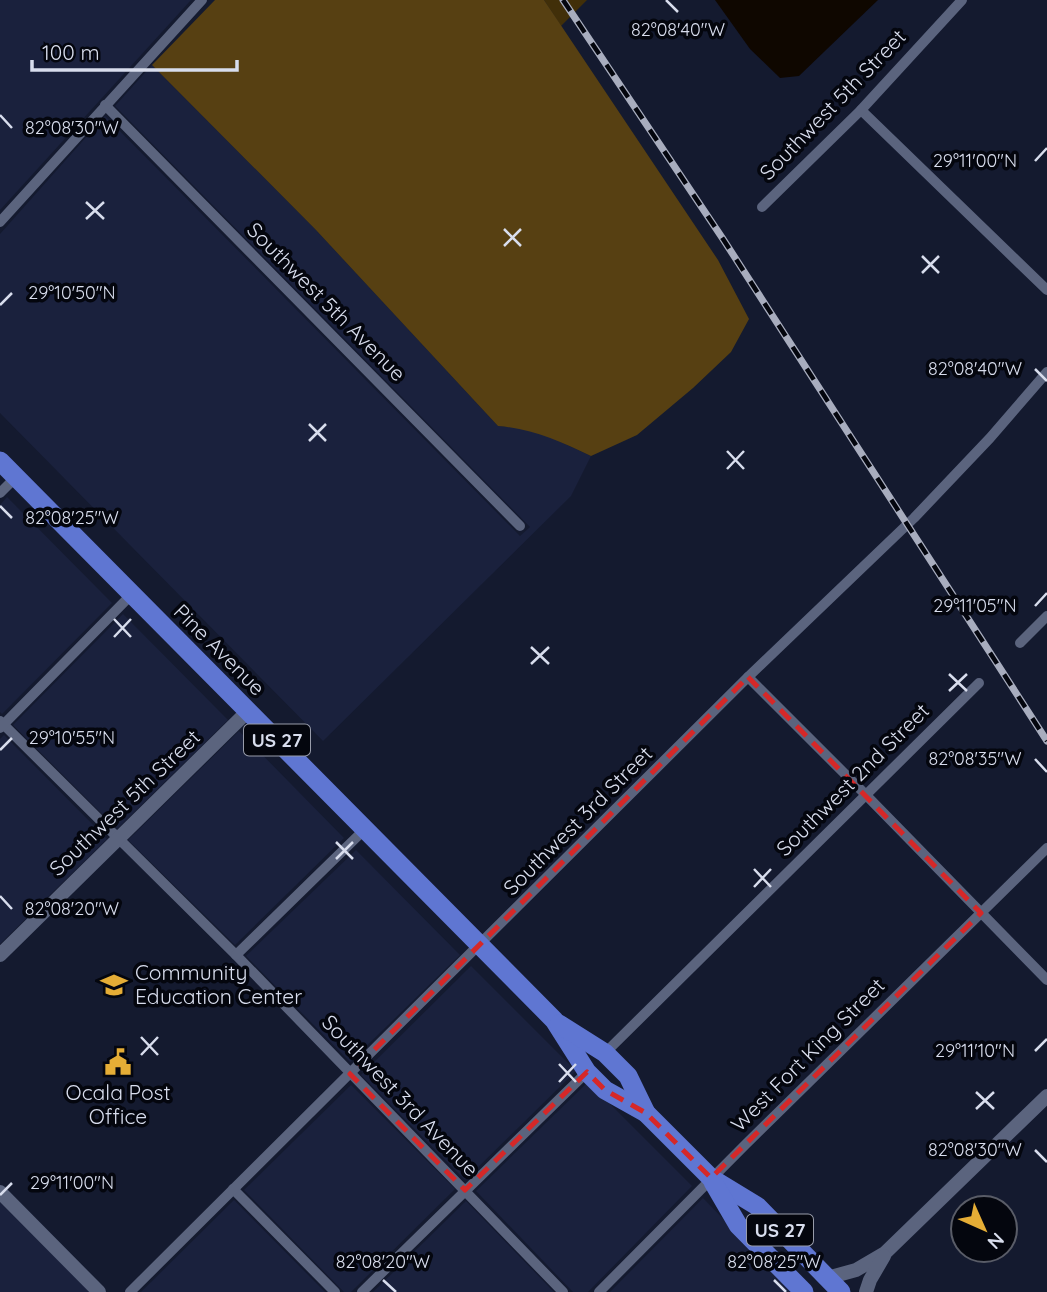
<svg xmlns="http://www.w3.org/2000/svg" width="1047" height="1292" font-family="Quicksand,sans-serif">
	<rect width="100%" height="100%" fill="#141a2f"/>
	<g fill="#1a213d">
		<polygon points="0,0 191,0 0,210"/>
		<polygon points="152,65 316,230 498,426 522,428 550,437 591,456 571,496 323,741 0,413 0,234 105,116 520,536 530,527 115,106"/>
		<polygon points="7,497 112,603 2,714 0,712 0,505"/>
		<polygon points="123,614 228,720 117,829 13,725"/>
		<polygon points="239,731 344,838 235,945 128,840"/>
		<polygon points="4,735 107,839 0,944 0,739"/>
		<polygon points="356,850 460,955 350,1062 246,956"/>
		<polygon points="471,966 576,1071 465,1180 361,1075"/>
		<polygon points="588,1082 692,1186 588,1292 573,1292 476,1191"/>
		<polygon points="351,1085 455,1189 351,1292 344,1292 244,1190"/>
		<polygon points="703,1198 794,1292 610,1292"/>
		<polygon points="234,1200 325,1292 141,1292"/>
		<polygon points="466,1201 554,1292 373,1292"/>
		<polygon points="0,1202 90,1292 0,1292"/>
	</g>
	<polygon fill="#412f09" points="544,0 587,0 561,26"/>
	<path fill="#574012" d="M215 0H544L718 260 749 319 731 352 693 388 637 435 591 456C559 441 534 429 498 426L316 230 152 65Z"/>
	<polygon fill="#0f0700" points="715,0 878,0 799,76 780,78 750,49"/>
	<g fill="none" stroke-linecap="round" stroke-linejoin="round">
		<g stroke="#5b647e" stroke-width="10">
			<polyline points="105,105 520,526"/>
			<polyline points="861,110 1047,290"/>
			<polyline points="762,207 861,110 962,0"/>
			<polyline points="0,222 202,0"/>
			<polyline points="0,493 16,477"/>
			<polyline points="1020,643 1047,616"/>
			<polyline points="748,677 866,795 1047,980"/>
			<polyline points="0,721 236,955 563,1292"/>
			<polyline points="0,728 132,594"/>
			<polyline points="236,955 365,829"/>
			<polyline points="605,1053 979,683"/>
			<polyline points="233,1189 335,1292"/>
			<polyline points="130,1292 748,677 914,518 990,438 1047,372"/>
			<polyline points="362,1292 587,1072"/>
			<polyline points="599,1292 746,1144 1047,848"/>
		</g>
		<g stroke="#5b647e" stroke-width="14">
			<polyline points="0,955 248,711"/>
			<polyline points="0,1192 99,1292"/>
			<polyline points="827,1278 856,1270 885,1253 1047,1096"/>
			<polyline points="866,1292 870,1280 884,1256"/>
		</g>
		<g stroke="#5f76d2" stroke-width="19">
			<polyline points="0,461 554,1020 587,1072 605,1090 646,1113 711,1178 757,1206 841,1292"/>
			<polyline points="559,1024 605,1053 628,1076 646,1113"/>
			<polyline points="713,1182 738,1225 804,1292"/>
		</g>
		<defs>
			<polyline id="rail" points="563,0 723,239 1047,741"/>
		</defs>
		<use href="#rail" stroke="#a8adbe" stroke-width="7"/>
		<use href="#rail" stroke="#04060e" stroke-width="4.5" stroke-dasharray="13" stroke-linecap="butt"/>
	</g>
	<path fill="none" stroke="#d62828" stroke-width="5" stroke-dasharray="14 9" stroke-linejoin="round" d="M748 677 981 913 711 1178 646 1113 605 1090 587 1072 465 1190 350 1074Z"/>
	<path fill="none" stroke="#d8dded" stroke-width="2.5" d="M666 0 678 12M0 115 12 128M1035 161 1047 148M86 202 104 219M86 219 104 202M504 229 521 246M504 246 521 229M922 256 939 273M922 273 939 256M0 305 12 293M1035 369 1047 381M309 424 326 441M309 441 326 424M727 451 744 469M727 469 744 451M0 506 12 518M1035 606 1047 593M114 619 131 637M114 637 131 619M531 647 549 664M531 664 549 647M949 674 967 691M949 691 967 674M0 750 12 738M1035 759 1047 772M336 842 353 859M336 859 353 842M754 869 771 887M754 887 771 869M0 896 12 909M141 1037 158 1055M1035 1051 1047 1039M141 1055 158 1037M559 1064 576 1082M559 1082 576 1064M976 1092 994 1109M976 1109 994 1092M1035 1150 1047 1162M0 1195 12 1183M383 1280 396 1292M774 1280 786 1292"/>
	<defs>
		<symbol id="school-bare" viewBox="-9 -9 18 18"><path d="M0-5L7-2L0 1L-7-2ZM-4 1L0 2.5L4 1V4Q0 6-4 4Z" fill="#e5ad36" stroke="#04060e" stroke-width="2.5" paint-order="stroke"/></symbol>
		<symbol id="civic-bare" viewBox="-9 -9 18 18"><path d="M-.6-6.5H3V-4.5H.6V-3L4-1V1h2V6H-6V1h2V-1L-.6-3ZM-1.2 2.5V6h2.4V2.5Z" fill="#e5ad36" stroke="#04060e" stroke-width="2.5" paint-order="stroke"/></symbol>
	</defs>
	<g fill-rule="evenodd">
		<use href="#school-bare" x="95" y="966" width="38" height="38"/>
		<use href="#civic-bare" x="99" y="1043" width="38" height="38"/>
	</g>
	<g text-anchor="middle" stroke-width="7" stroke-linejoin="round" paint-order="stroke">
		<g fill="#04060e" stroke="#989caa" stroke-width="2">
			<rect x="244" y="724.5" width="66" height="31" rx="5"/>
			<rect x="747" y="1214.5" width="66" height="31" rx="5"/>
		</g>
		<g font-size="19" font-weight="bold" fill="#d8dded">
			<text x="277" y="747">US 27</text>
			<text x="780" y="1237">US 27</text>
		</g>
		<g font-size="21" fill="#d8dded" stroke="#04060e">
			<text transform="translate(833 105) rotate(-46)" y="7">Southwest 5th Street</text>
			<text transform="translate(326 302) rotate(45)" y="7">Southwest 5th Avenue</text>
			<text transform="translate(219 650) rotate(45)" y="7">Pine Avenue</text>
			<text transform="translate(853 780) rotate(-45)" y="7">Southwest 2nd Street</text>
			<text transform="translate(125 803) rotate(-44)" y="7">Southwest 5th Street</text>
			<text transform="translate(578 821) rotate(-45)" y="7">Southwest 3rd Street</text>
			<text transform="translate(808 1055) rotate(-45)" y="7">West Fort King Street</text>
			<text transform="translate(400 1096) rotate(46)" y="7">Southwest 3rd Avenue</text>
		</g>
		<g font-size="21" fill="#d8dded" stroke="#04060e" text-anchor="start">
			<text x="135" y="980">Community<tspan x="135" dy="24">Education Center</tspan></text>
			<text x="118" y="1100" text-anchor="middle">Ocala Post<tspan x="118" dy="24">Office</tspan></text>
		</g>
	</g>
	<g font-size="18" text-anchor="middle" fill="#d8dded" stroke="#04060e" stroke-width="7" stroke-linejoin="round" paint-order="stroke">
		<text x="678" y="36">82°08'40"W</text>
		<text x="72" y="134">82°08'30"W</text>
		<text x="975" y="167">29°11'00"N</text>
		<text x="72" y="299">29°10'50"N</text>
		<text x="975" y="375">82°08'40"W</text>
		<text x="72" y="524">82°08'25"W</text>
		<text x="975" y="612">29°11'05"N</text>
		<text x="72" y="744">29°10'55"N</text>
		<text x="975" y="765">82°08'35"W</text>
		<text x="72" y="915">82°08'20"W</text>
		<text x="975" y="1057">29°11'10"N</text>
		<text x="975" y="1156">82°08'30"W</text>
		<text x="72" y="1189">29°11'00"N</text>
		<text x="383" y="1268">82°08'20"W</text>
		<text x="774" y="1268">82°08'25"W</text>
	</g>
	<g transform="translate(984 1229) rotate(135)"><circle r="33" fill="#04060e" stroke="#595c67" stroke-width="2"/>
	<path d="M0-5L12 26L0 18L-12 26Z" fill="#e5ad36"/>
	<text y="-10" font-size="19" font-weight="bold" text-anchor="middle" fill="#d8dded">N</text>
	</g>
	<path d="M32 60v10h205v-10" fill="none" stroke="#d8dded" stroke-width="3.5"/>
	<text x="42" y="60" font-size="21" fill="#d8dded" stroke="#04060e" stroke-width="5" paint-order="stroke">100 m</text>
</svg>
